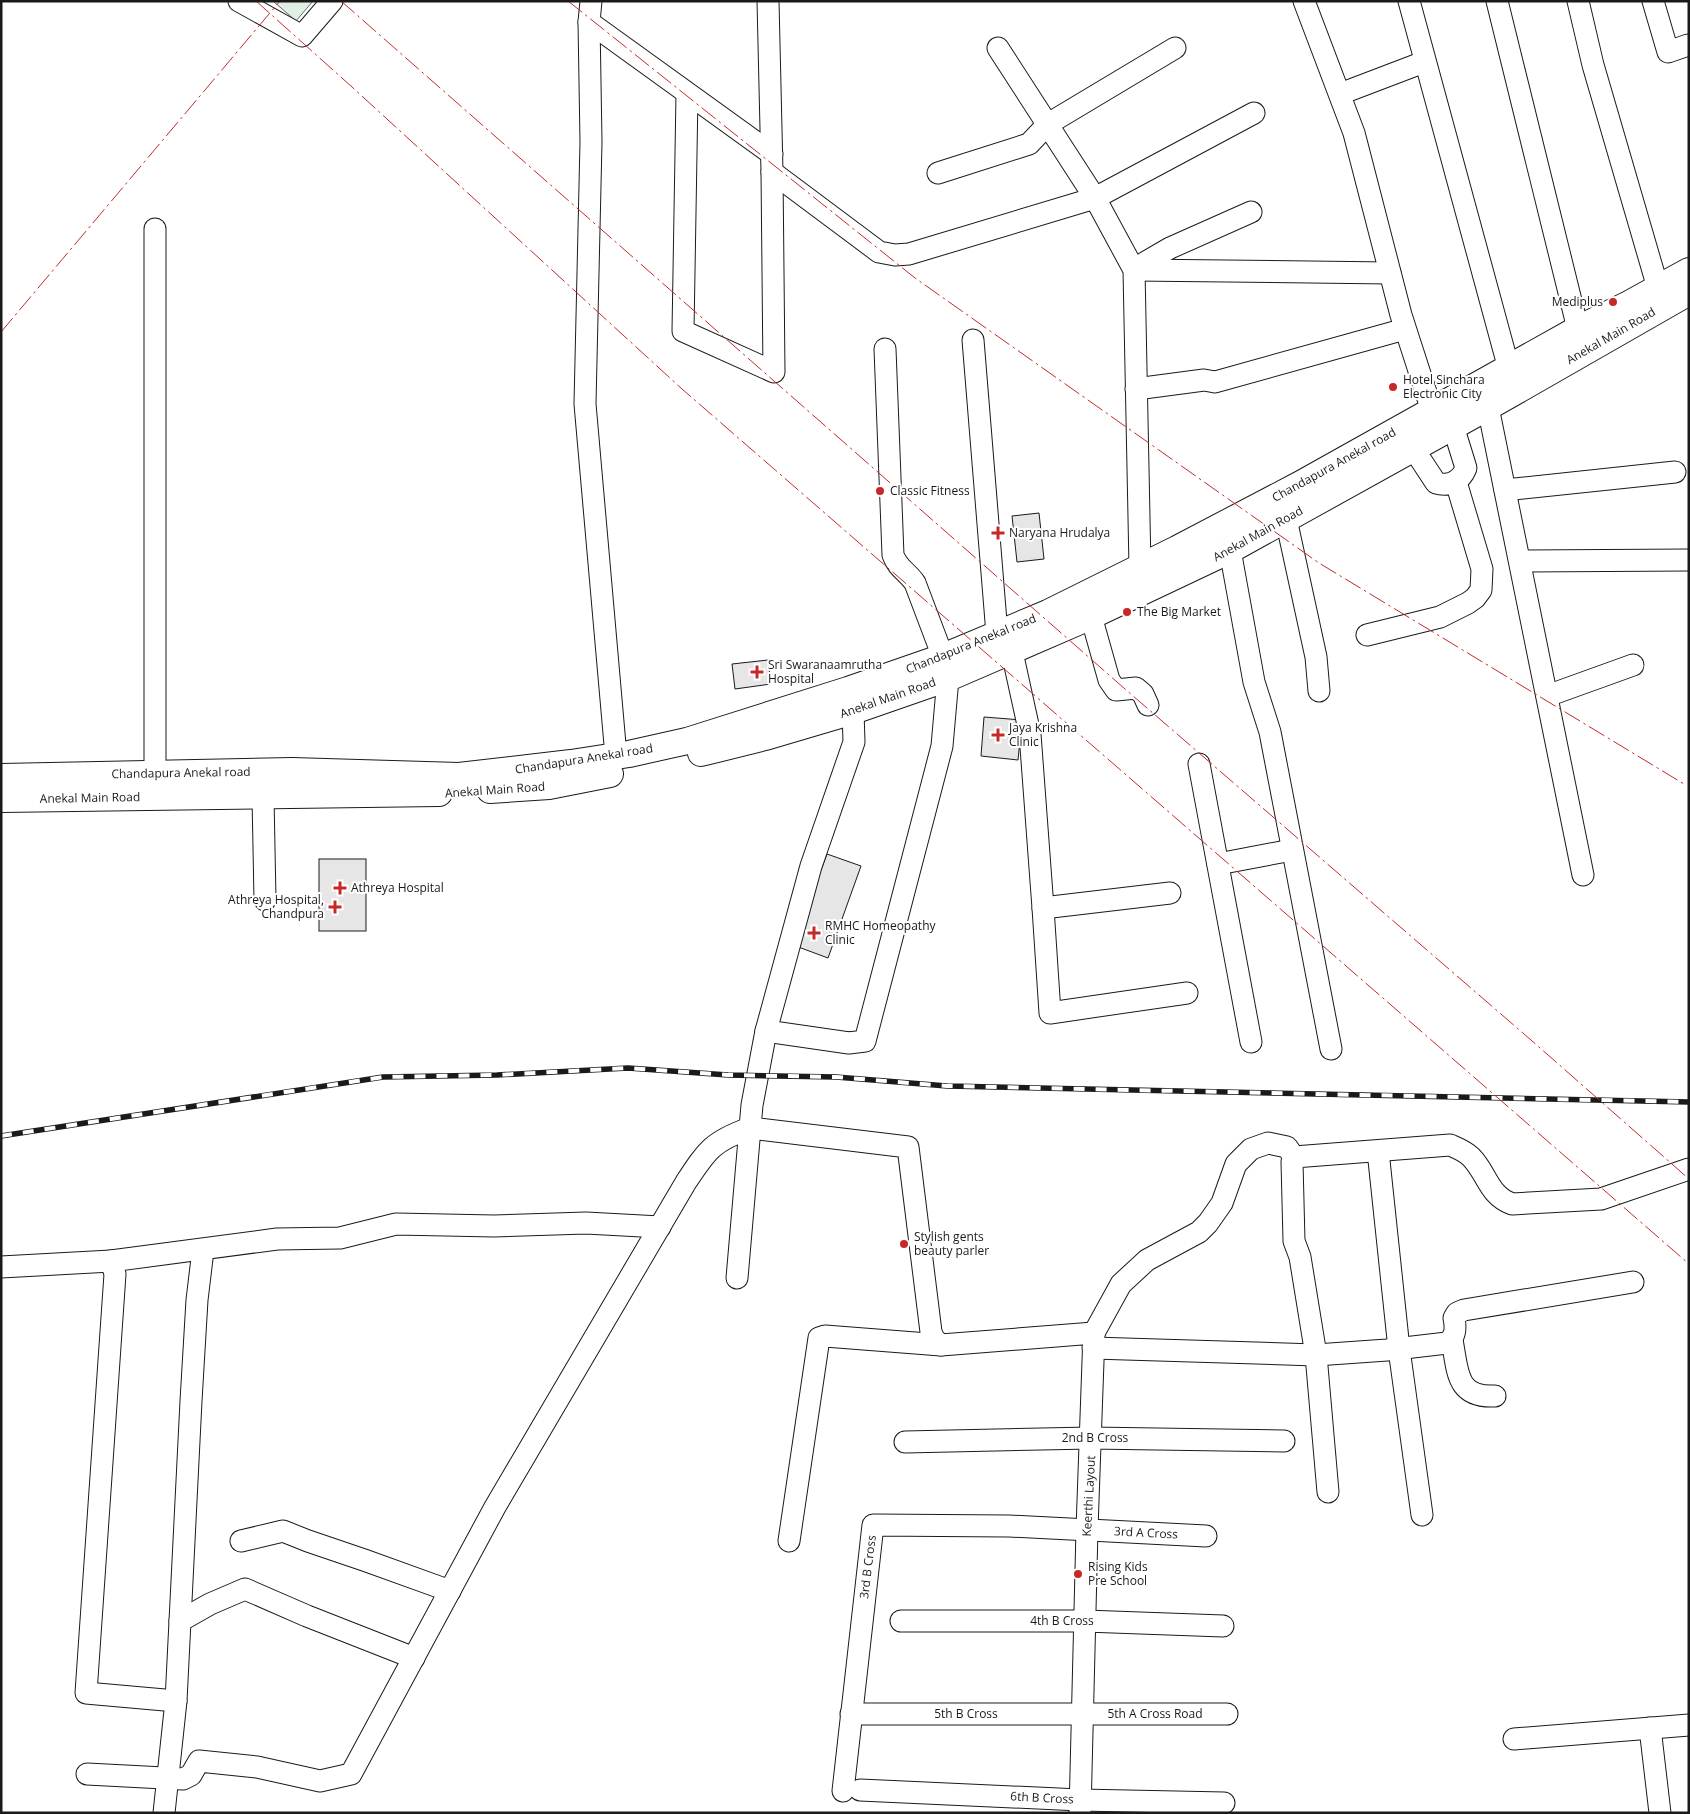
<svg xmlns="http://www.w3.org/2000/svg" width="1690" height="1814" font-family="'Open Sans',sans-serif">
	<rect width="100%" height="100%" fill="#fff"/>
	<polygon fill="#e0efe3" stroke="#6a6a6a" points="273,1 313,1 296,21"/>
	<g fill="#e6e6e6" stroke="#1a1a1a">
		<polygon points="1039,513 1044,559 1017,562 1012,516"/>
		<polygon points="768,660 771,684 735,689 732,664"/>
		<polygon points="984,717 1022,720 1018,760 981,756"/>
		<polygon points="827,854 861,866 828,958 793,945"/>
		<rect x="319" y="859" width="47" height="72"/>
	</g>
	<g fill="none" stroke-linecap="round" stroke-linejoin="round">
		<defs>
			<g id="minor">
				<polyline points="239,1 302,36 332,1"/>
				<polyline points="591,1 589,22 591,142 585,404 616,756"/>
				<polyline points="768,1 772,172 879,252 895,255 909,254 1095,198 1254,113"/>
				<polyline points="1304,1 1354,133 1401,315 1432,411"/>
				<polyline points="1409,1 1509,369"/>
				<polyline points="1497,1 1578,329"/>
				<polyline points="1578,1 1593,65 1658,288"/>
				<polyline points="1653,1 1668,52 1688,45 1689,46"/>
				<polyline points="589,22 772,154"/>
				<polyline points="998,48 1095,198 1134,270 1140,567"/>
				<polyline points="687,94 683,331 774,372 772,172"/>
				<polyline points="1340,94 1424,62"/>
				<polyline points="938,173 1029,144 1048,124 1175,48"/>
				<polyline points="1134,269 1170,248 1251,212"/>
				<polyline points="1134,270 1390,273"/>
				<polyline points="973,340 997,634"/>
				<path d="M885 349 893 555C898 569 907 571 915 583L943 657"/>
				<polyline points="1136,389 1204,380 1215,382 1405,329"/>
				<polyline points="1484,393 1488,407 1583,875"/>
				<path d="M1413 448 1436 483C1449 487 1461 481 1466 468L1453 426"/>
				<polyline points="1505,490 1675,472"/>
				<polyline points="1281,506 1286,519 1316,657 1319,691"/>
				<polyline points="1230,550 1254,682 1270,732 1331,1049"/>
				<polyline points="1520,561 1689,560"/>
				<polyline points="1091,616 1109,680 1116,690 1136,688 1143,694 1148,705"/>
				<polyline points="1367,635 1440,617 1468,603 1475,598 1481,590 1482,569 1456,482"/>
				<polyline points="1012,652 1030,734 1043,908 1170,893"/>
				<polyline points="850,695 853,711 854,742 811,866 766,1031 752,1105 750,1128 908,1147 931,1332 934,1339 941,1345 1094,1333 1087,1529 1080,1813"/>
				<polyline points="1547,696 1633,665"/>
				<polyline points="1199,764 1251,1042"/>
				<polyline points="155,774 155,229"/>
				<polyline points="263,796 265,900"/>
				<polyline points="1218,864 1292,850"/>
				<polyline points="1043,908 1050,1013 1187,993"/>
				<polyline points="766,1031 849,1043 865,1041 942,746 948,678"/>
				<polyline points="1378,1151 1399,1349 1422,1515"/>
				<polyline points="111,1261 277,1239 340,1238 396,1224 494,1226 586,1223 660,1227"/>
				<polyline points="1,1267 111,1261 115,1274 86,1693 176,1701 164,1813"/>
				<polyline points="1094,1333 1121,1284 1147,1260 1199,1232 1208,1223 1222,1203 1236,1164 1251,1149 1268,1143 1287,1147 1294,1157"/>
				<path d="M1452 1340C1458 1370 1455 1398 1495 1396"/>
				<path d="M1093 1348 1316 1355 1387 1350 1447 1343C1456 1337 1456 1328 1454 1318L1457 1313 1464 1310 1633 1282"/>
				<polyline points="905,1442 1091,1438 1284,1441"/>
				<path d="M1328 1492 1316 1355 1300 1257 1294 1241 1292 1162 1294 1157 1450 1145C1457 1148 1465 1151 1471 1157 1487 1173 1488 1195 1512 1204L1601 1199 1689 1169"/>
				<polyline points="241,1541 283,1531 308,1541 364,1560 450,1591"/>
				<polyline points="789,1541 819,1338 825,1336 941,1345"/>
				<polyline points="180,1621 210,1604 245,1589 307,1616 414,1658"/>
				<polyline points="901,1621 1085,1621 1223,1626"/>
				<polyline points="176,1701 191,1401 197,1300 203,1250"/>
				<polyline points="851,1714 1227,1714"/>
				<polyline points="1650,1728 1660,1813"/>
				<polyline points="1514,1739 1689,1725"/>
				<path d="M87 1774 183 1779 191 1775 199 1761 257 1767 320 1781 351 1774 495 1507 686 1182C707 1150 713 1141 750 1128L737 1278"/>
				<polyline points="860,1790 1080,1800 1224,1803"/>
				<polyline points="843,1791 873,1525 1009,1526 1206,1536"/>
			</g>
			<g id="major">
				<polyline points="701,753 765,737 853,711 948,678 1080,621 1230,550 1488,407 1689,292"/>
				<polyline points="1,777 292,771 459,776 571,763 629,754 687,741 848,690 943,657 1048,613 1177,549 1299,485 1578,329 1629,304 1689,271"/>
				<polyline points="490,790 549,786 610,774"/>
				<polyline points="1,799 439,793"/>
			</g>
		</defs>
		<use href="#minor" stroke="#1a1a1a" stroke-width="23"/>
		<use href="#major" stroke="#1a1a1a" stroke-width="28"/>
		<use href="#minor" stroke="#fff" stroke-width="21"/>
		<use href="#major" stroke="#fff" stroke-width="26"/>
		<defs>
			<polyline id="rail" points="1,1136 383,1077 497,1075 628,1068 728,1075 836,1077 947,1086 1689,1102"/>
		</defs>
		<use href="#rail" stroke="#1a1a1a" stroke-width="5.5"/>
		<use href="#rail" stroke="#fff" stroke-width="4" stroke-dasharray="11" stroke-linecap="butt"/>
		<g stroke="#c62828" stroke-width="1" stroke-dasharray="18 4 2.5 4" stroke-linecap="butt">
			<polyline points="256,1 352,87 682,389 1689,1264"/>
			<polyline points="341,1 1125,689 1531,1040 1689,1179"/>
			<polyline points="568,1 915,278 1319,563 1684,784"/>
			<polyline points="1,332 280,1"/>
		</g>
	</g>
	<g fill="#c62828" stroke="#fff" stroke-width="2">
		<circle cx="1613" cy="302" r="5"/>
		<circle cx="1393" cy="387" r="5"/>
		<circle cx="880" cy="491" r="5"/>
		<path d="M995.5 525.5h5v5h5v5h-5v5h-5v-5h-5v-5h5z"/>
		<circle cx="1127" cy="612" r="5"/>
		<path d="M754.5 664.5h5v5h5v5h-5v5h-5v-5h-5v-5h5z"/>
		<path d="M995.5 727.5h5v5h5v5h-5v5h-5v-5h-5v-5h5z"/>
		<path d="M337.5 880.5h5v5h5v5h-5v5h-5v-5h-5v-5h5z"/>
		<path d="M332.5 899.5h5v5h5v5h-5v5h-5v-5h-5v-5h5z"/>
		<path d="M811.5 925.5h5v5h5v5h-5v5h-5v-5h-5v-5h5z"/>
		<circle cx="904" cy="1244" r="5"/>
		<circle cx="1078" cy="1574" r="5"/>
	</g>
	<g text-anchor="middle" stroke-width="4" stroke-linejoin="round" paint-order="stroke">
		<g font-size="12" fill="#1a1a1a" stroke="#fff" text-anchor="start">
			<text x="1603" y="306" text-anchor="end">Mediplus</text>
			<text x="1403" y="384">Hotel Sinchara<tspan x="1403" dy="14">Electronic City</tspan></text>
			<text x="890" y="495">Classic Fitness</text>
			<text x="1009" y="537">Naryana Hrudalya</text>
			<text x="1137" y="616">The Big Market</text>
			<text x="768" y="669">Sri Swaranaamrutha<tspan x="768" dy="14">Hospital</tspan></text>
			<text x="1009" y="732">Jaya Krishna<tspan x="1009" dy="14">Clinic</tspan></text>
			<text x="351" y="892">Athreya Hospital</text>
			<text x="324" y="904" text-anchor="end">Athreya Hospital,<tspan x="324" dy="14">Chandpura</tspan></text>
			<text x="825" y="930">RMHC Homeopathy<tspan x="825" dy="14">Clinic</tspan></text>
			<text x="914" y="1241">Stylish gents<tspan x="914" dy="14">beauty parler</tspan></text>
			<text x="1088" y="1571">Rising Kids<tspan x="1088" dy="14">Pre School</tspan></text>
		</g>
		<g font-size="12" fill="#1a1a1a" stroke="#fff">
			<text transform="translate(1611 336) rotate(-30)" y="4">Anekal Main Road</text>
			<text transform="translate(1334 465) rotate(-29)" y="4">Chandapura Anekal road</text>
			<text transform="translate(1258 534) rotate(-29)" y="4">Anekal Main Road</text>
			<text transform="translate(971 644) rotate(-22)" y="4">Chandapura Anekal road</text>
			<text transform="translate(888 698) rotate(-19)" y="4">Anekal Main Road</text>
			<text transform="translate(584 759) rotate(-9)" y="4">Chandapura Anekal road</text>
			<text transform="translate(181 773) rotate(-1)" y="4">Chandapura Anekal road</text>
			<text transform="translate(495 790) rotate(-4)" y="4">Anekal Main Road</text>
			<text transform="translate(90 798) rotate(-1)" y="4">Anekal Main Road</text>
			<text x="1095" y="1442">2nd B Cross</text>
			<text transform="translate(1089 1496) rotate(-87)" y="4">Keerthi Layout</text>
			<text transform="translate(1146 1533) rotate(3)" y="4">3rd A Cross</text>
			<text transform="translate(868 1567) rotate(-83)" y="4">3rd B Cross</text>
			<text x="1062" y="1625">4th B Cross</text>
			<text x="966" y="1718">5th B Cross</text>
			<text x="1155" y="1718">5th A Cross Road</text>
			<text transform="translate(1042 1798) rotate(3)" y="4">6th B Cross</text>
		</g>
	</g>
	<rect width="1690" height="1814" fill="none" stroke="#1a1a1a" stroke-width="5"/>
</svg>
